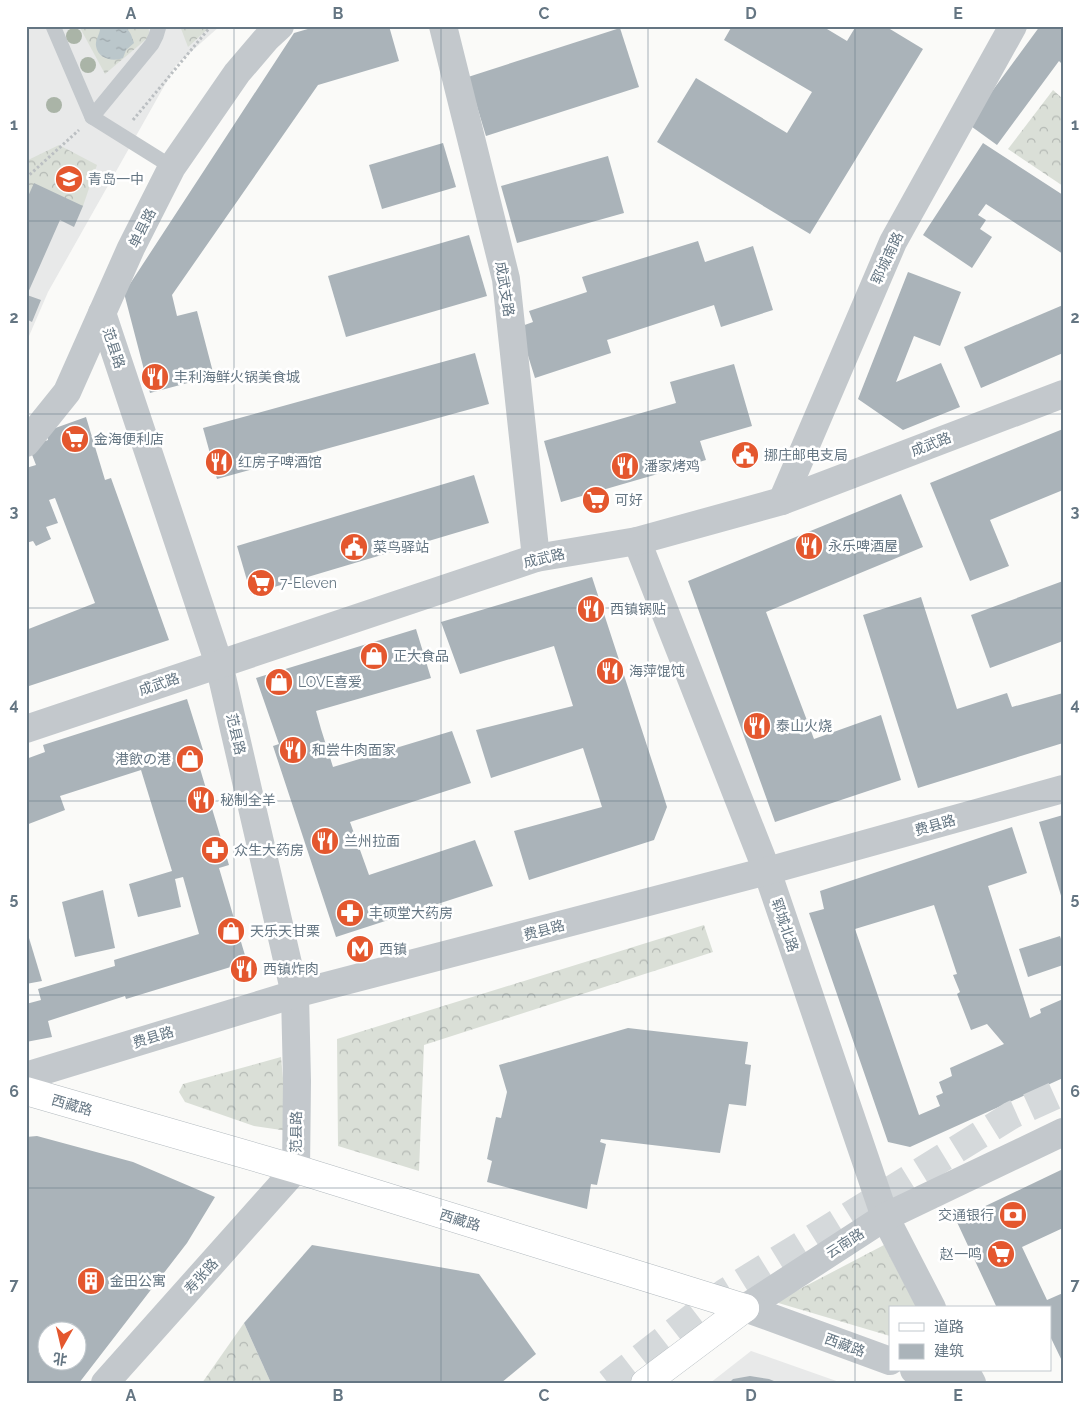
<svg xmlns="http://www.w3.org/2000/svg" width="1089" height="1409" font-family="Raleway,'Noto Sans SC','Noto Sans JP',sans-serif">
	<defs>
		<pattern id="forest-crowns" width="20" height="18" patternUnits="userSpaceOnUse" patternTransform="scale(1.25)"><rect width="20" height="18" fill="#dadfd7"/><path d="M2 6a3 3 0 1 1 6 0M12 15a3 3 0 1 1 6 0" fill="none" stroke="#b4b9b4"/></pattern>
		<pattern id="water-ripples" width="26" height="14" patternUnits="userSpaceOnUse" patternTransform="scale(1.25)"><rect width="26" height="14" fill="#bbc7cb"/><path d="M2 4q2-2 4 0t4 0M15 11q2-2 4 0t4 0" fill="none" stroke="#9ca6aa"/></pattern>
	</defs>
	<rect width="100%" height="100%" fill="#fafaf8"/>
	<g fill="#e8e9e9">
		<polygon points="26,26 220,26 176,65 48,292 26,343"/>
		<polygon points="751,1351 842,1383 710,1383"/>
	</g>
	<g fill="url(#forest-crowns)">
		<polygon points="79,26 148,26 150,36 105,74"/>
		<polygon points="180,26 211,26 188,47"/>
		<polygon points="1053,90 1063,99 1063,186 1008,149"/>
		<polygon points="59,145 97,165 83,206 26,201 26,161"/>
		<polygon points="704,925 713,952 424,1045 419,1171 338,1146 337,1039"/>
		<polygon points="281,1057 288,1131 254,1126 185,1102 179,1092 183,1084"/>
		<polygon points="884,1245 917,1308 890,1308 890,1336 775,1302"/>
		<polygon points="244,1323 271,1383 202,1383"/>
	</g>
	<path fill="url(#water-ripples)" d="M99 26C119 26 128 21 134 43L126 50 123 58C113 62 98 59 96 46 95 41 99 35 100 30Z"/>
	<g fill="#aab3b9" fill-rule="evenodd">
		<polygon points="318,26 389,26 399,61 318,85 172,295 177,316 197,311 214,376 150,393 124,293 294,33"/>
		<polygon points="732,26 822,26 847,41 856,26 885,26 923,49 810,234 657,142 696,78 787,133 812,92 724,40"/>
		<polygon points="1040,26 1063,26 1063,65 1059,61 997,145 968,124"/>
		<polygon points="620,28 639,87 486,136 468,77"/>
		<polygon points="443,143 456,187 382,209 369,165"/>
		<polygon points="983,143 1063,195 1063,254 986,204 978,215 986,220 980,229 992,237 972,268 923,235"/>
		<polygon points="608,156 624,213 517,243 501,186"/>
		<polygon points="34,183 83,206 74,227 60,220 27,295 41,300 32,322 26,319 26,201"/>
		<polygon points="469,235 487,296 346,337 328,276"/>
		<polygon points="698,241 705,262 753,246 773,310 721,327 714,305 607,340 611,353 535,378 519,327 533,322 529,311 587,292 582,277"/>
		<polygon points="908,272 961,292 940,346 914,336 896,382 941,363 960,407 903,430 858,399"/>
		<polygon points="1063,305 1063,353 981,388 964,347"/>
		<polygon points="475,353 489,404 217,479 203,428"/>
		<polygon points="734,364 752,426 700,441 706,460 561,502 544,441 676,403 670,382"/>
		<polygon points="86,417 105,480 111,478 169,640 26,687 26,630 95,603 55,498 49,500 58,523 46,527 51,539 36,546 33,541 26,543 26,468 36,465 29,447 48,440 47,431"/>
		<polygon points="1063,429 1063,490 990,520 1009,566 970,581 930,483"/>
		<polygon points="474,475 489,523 251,594 237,546"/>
		<polygon points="901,494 923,547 766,612 814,739 881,715 901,780 775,822 688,581"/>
		<polygon points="592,577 667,807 654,840 529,880 514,831 602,807 583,748 491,778 476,730 573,706 554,646 460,674 441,622"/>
		<polygon points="1063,581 1063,641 990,668 971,615"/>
		<polygon points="921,597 957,709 1007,693 1012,707 1063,693 1063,743 918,788 863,615"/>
		<polygon points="416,629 431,678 316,711 321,729 333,767 452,731 471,783 350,822 369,875 475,840 493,886 336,937 273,746 279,744 256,678"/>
		<polygon points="187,699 203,750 195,752 229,865 219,868 247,962 126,999 125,996 48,1021 52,1037 26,1042 26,1004 41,1000 38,989 115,966 114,960 199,934 183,877 175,879 181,907 138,917 129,884 172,871 141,770 60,796 65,810 26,825 26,759 45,752 43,745"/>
		<polygon points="1063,815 1063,899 1062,899 1039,822"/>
		<path d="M1012 827 1027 873 988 886 1030 1018 1041 1013 1040 1009 1063 999V1078L910 1147 888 1142 809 913 824 909 820 891ZM934 905 957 974 953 975 960 992 957 994 971 1030 987 1024 1004 1044 950 1068 952 1076 939 1082 943 1093 936 1096 940 1106 919 1115 855 929Z"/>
		<polygon points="103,890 115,948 75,957 62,902"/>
		<polygon points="26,928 42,981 26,984"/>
		<polygon points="1060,936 1063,945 1063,965 1028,977 1019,949"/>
		<polygon points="628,1028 748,1042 745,1064 751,1065 746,1106 729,1104 720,1153 601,1139 600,1142 606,1144 597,1185 591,1184 587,1209 487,1182 492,1161 487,1159 496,1117 501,1118 507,1092 499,1065"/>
		<path d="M37 1136 133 1162 215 1197 187 1243 79 1383H26V1137ZM48 1332H78V1362H48Z"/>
		<polygon points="1063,1169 1063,1228 1022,1247 1047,1300 1063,1293 1063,1363 1050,1336 1050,1308 997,1308 956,1220"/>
		<polygon points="312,1245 479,1274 536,1354 501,1383 271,1383 244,1323"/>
		<polygon points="750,1376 769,1379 779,1383 729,1383 733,1379"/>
	</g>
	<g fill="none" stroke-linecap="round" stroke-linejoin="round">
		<polyline stroke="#d5d9db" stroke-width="28" stroke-dasharray="28 14" stroke-linecap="butt" points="608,1383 724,1293 1012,1115 1063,1092"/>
		<defs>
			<g id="secondary">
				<polyline points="26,1091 296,1169 745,1308"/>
				<polyline points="645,1383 745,1308"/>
			</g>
		</defs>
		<use href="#secondary" stroke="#b3babf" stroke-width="29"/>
		<g stroke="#bbbfc2" stroke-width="3" stroke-dasharray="2.5 2.5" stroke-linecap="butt">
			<polyline points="133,120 211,26"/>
			<polyline points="26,178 79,130"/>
		</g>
		<g stroke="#c3c8cc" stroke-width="15">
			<polyline points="53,26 92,117"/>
			<polyline points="159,26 156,36 152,44 92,117 172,167"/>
		</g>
		<g stroke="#c3c8cc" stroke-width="28">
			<polyline points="443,26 506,279 536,558"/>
			<polyline points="102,313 219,664 295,994 297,1081 296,1169 105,1383"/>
			<polyline points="782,501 893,242 1013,26"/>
			<polyline points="637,541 767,871 885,1217 932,1308"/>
			<polyline points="26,729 536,558 637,541 782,501 1063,394"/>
			<polyline points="965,1370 972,1383"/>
		</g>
		<g stroke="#c3c8cc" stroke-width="28">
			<polyline points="26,443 67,392 131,248 172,167 237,73 267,38 280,26"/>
			<polyline points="26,1076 295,994 767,871 1063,789"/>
			<polyline points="745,1308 885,1217 1063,1132"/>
			<polyline points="745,1308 890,1361"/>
			<polyline points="914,1370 948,1383"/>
		</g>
		<use href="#secondary" stroke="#fff" stroke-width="28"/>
	</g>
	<g fill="#aab4a7">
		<circle cx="74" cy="36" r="8"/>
		<circle cx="88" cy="65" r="8"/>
		<circle cx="54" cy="105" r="8"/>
	</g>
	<path fill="none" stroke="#657683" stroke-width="1" stroke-opacity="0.55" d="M234 26V1383M441 26V1383M648 26V1383M855 26V1383M26 221H1063M26 414H1063M26 608H1063M26 801H1063M26 995H1063M26 1188H1063"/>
	<defs>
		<symbol id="school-disc" viewBox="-11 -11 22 22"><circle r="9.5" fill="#e4572e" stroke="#fff"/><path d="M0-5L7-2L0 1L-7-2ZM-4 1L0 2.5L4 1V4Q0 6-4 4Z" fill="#fff"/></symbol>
		<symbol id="restaurant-disc" viewBox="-11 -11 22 22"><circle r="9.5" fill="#e4572e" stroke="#fff"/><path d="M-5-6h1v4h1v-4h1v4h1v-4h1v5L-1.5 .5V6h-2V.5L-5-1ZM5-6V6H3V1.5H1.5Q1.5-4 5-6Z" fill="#fff"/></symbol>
		<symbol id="supermarket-disc" viewBox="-11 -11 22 22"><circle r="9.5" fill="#e4572e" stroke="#fff"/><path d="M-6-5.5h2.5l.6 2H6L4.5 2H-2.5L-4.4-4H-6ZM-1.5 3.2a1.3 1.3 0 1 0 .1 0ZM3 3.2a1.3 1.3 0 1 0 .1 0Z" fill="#fff"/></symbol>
		<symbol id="civic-disc" viewBox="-11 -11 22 22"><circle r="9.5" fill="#e4572e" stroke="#fff"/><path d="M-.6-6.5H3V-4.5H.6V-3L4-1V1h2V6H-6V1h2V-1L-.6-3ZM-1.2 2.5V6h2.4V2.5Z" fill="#fff"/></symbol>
		<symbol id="shop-disc" viewBox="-11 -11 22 22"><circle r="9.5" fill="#e4572e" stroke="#fff"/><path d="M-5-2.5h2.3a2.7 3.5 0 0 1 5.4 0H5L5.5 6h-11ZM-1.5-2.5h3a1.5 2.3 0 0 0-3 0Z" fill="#fff"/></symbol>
		<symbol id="pharmacy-disc" viewBox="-11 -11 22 22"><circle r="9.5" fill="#e4572e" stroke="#fff"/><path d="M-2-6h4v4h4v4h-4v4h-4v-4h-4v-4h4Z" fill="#fff"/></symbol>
		<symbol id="metro-disc" viewBox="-11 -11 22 22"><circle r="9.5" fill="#e4572e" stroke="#fff"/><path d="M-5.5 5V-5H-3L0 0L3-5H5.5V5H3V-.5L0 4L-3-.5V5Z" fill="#fff"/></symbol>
		<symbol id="bank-disc" viewBox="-11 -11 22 22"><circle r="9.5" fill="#e4572e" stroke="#fff"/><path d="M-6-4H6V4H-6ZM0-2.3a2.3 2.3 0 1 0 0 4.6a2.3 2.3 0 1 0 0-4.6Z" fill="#fff"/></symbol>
		<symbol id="building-disc" viewBox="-11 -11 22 22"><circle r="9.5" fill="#e4572e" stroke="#fff"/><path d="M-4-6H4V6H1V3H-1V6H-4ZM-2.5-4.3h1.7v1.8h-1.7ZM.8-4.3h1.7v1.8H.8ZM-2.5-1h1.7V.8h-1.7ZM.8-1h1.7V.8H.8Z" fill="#fff"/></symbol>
	</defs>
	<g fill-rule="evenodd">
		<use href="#school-disc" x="53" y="163" width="32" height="32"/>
		<use href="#restaurant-disc" x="139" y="361" width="32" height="32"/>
		<use href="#supermarket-disc" x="59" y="423" width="32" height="32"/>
		<use href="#civic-disc" x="729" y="439" width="32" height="32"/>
		<use href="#restaurant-disc" x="203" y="446" width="32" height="32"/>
		<use href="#restaurant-disc" x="609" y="450" width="32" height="32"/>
		<use href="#supermarket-disc" x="580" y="484" width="32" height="32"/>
		<use href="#restaurant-disc" x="793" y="530" width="32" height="32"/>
		<use href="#civic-disc" x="338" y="531" width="32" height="32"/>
		<use href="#supermarket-disc" x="245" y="567" width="32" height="32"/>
		<use href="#restaurant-disc" x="575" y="593" width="32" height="32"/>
		<use href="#shop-disc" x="358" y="640" width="32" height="32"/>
		<use href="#restaurant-disc" x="594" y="655" width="32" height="32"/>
		<use href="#shop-disc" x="263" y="666" width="32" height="32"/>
		<use href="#restaurant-disc" x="741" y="710" width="32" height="32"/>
		<use href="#restaurant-disc" x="277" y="734" width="32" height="32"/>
		<use href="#shop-disc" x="174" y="743" width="32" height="32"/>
		<use href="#restaurant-disc" x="185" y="784" width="32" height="32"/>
		<use href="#restaurant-disc" x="309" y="825" width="32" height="32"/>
		<use href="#pharmacy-disc" x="199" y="834" width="32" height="32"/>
		<use href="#pharmacy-disc" x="334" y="897" width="32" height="32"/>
		<use href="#shop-disc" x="215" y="915" width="32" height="32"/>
		<use href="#metro-disc" x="344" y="933" width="32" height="32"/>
		<use href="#restaurant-disc" x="228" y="953" width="32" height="32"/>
		<use href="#bank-disc" x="997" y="1199" width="32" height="32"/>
		<use href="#supermarket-disc" x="985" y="1238" width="32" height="32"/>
		<use href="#building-disc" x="75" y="1265" width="32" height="32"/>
	</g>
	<g text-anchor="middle" stroke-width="5" stroke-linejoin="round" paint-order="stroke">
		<g font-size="14" fill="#657683" stroke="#fff" text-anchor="start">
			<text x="88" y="184">青岛一中</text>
			<text x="174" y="382">丰利海鲜火锅美食城</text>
			<text x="94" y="444">金海便利店</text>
			<text x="764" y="460">挪庄邮电支局</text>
			<text x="238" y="467">红房子啤酒馆</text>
			<text x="644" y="471">潘家烤鸡</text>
			<text x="615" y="505">可好</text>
			<text x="828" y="551">永乐啤酒屋</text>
			<text x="373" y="552">菜鸟驿站</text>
			<text x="280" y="588">7-Eleven</text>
			<text x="610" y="614">西镇锅贴</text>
			<text x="393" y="661">正大食品</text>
			<text x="629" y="676">海萍馄饨</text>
			<text x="298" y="687">LOVE喜爱</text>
			<text x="776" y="731">泰山火烧</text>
			<text x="312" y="755">和尝牛肉面家</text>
			<text x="171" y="764" text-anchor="end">港飲の港</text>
			<text x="220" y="805">秘制全羊</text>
			<text x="344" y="846">兰州拉面</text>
			<text x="234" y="855">众生大药房</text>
			<text x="369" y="918">丰硕堂大药房</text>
			<text x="250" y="936">天乐天甘栗</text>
			<text x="379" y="954">西镇</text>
			<text x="263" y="974">西镇炸肉</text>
			<text x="994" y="1220" text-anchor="end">交通银行</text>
			<text x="982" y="1259" text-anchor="end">赵一鸣</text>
			<text x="110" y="1286">金田公寓</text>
		</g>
		<g font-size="14" fill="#657683" stroke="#fff">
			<text transform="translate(142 228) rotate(-63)" y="5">单县路</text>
			<text transform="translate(887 258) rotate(-65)" y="5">郓城南路</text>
			<text transform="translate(505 289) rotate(81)" y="5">成武支路</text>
			<text transform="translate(114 348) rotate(72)" y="5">范县路</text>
			<text transform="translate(931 444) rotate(-21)" y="5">成武路</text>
			<text transform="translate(544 558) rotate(-13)" y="5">成武路</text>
			<text transform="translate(159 684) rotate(-19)" y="5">成武路</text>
			<text transform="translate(236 734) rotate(77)" y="5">范县路</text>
			<text transform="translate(935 825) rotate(-16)" y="5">费县路</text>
			<text transform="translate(785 925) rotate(71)" y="5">郓城北路</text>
			<text transform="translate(544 930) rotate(-15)" y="5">费县路</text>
			<text transform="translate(153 1037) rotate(-17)" y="5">费县路</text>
			<text transform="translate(72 1105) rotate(16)" y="5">西藏路</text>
			<text transform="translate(296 1132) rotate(-89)" y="5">范县路</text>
			<text transform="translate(460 1220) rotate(17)" y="5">西藏路</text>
			<text transform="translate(845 1243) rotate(-33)" y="5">云南路</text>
			<text transform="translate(201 1276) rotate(-48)" y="5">寿张路</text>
			<text transform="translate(845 1345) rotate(20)" y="5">西藏路</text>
		</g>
	</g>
	<rect width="1089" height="1409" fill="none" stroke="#ffffff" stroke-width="55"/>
	<rect x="889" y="1306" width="162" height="65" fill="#ffffff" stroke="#c1c8cd"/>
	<rect x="899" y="1323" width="25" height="8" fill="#ffffff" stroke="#c1c8cd"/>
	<text x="934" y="1332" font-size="15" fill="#657683">道路</text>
	<rect x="899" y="1344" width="25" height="15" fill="#aab3b9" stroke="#c1c8cd"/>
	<text x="934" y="1356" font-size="15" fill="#657683">建筑</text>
	<g transform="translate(62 1346) rotate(188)"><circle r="24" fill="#ffffff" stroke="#c1c8cd"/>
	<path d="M0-4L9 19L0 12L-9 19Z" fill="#e4572e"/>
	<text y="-8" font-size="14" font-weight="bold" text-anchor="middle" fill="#657683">北</text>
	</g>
	<rect x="28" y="28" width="1034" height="1354" fill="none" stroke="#657683" stroke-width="2"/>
	<g font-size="16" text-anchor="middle" font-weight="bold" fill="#657683">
		<text x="131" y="19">A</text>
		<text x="338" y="19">B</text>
		<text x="544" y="19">C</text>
		<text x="751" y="19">D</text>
		<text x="958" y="19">E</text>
		<text x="14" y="130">1</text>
		<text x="1075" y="130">1</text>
		<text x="14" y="323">2</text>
		<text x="1075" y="323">2</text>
		<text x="14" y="517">3</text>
		<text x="1075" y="517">3</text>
		<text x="14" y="710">4</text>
		<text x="1075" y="710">4</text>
		<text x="14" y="904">5</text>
		<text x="1075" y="904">5</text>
		<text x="14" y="1097">6</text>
		<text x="1075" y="1097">6</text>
		<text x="14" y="1290">7</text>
		<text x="1075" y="1290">7</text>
		<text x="131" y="1401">A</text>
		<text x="338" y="1401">B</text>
		<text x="544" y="1401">C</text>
		<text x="751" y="1401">D</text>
		<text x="958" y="1401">E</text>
	</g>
</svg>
